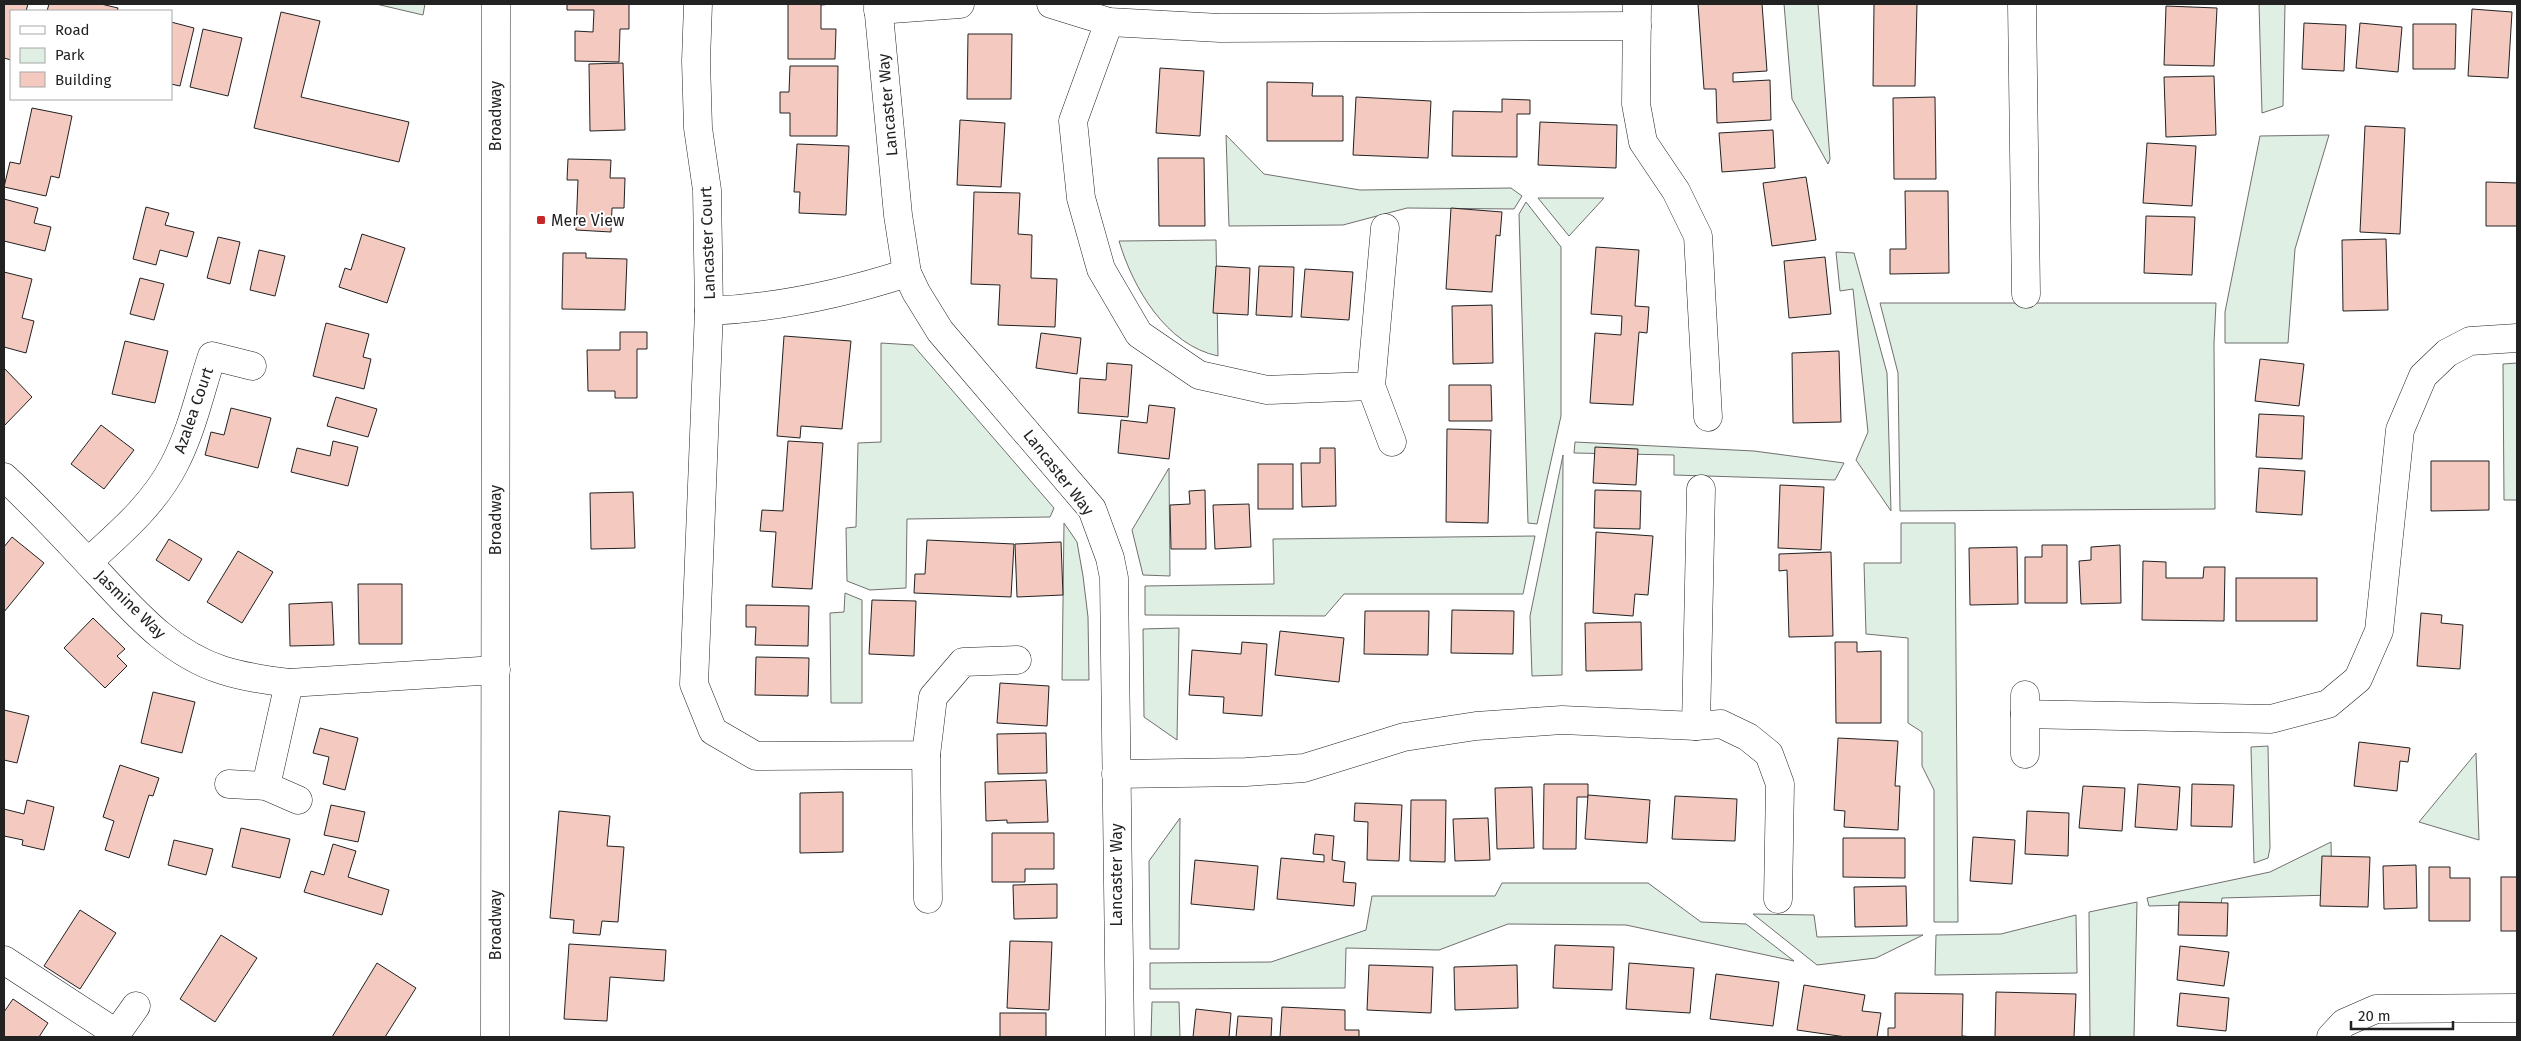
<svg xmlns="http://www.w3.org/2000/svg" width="2521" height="1041" font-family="'Fira Sans',sans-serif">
	<rect width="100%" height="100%" fill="#fff"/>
	<g fill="#e0efe3" stroke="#6f6f6f">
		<polygon points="376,4 425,4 423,15"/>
		<polygon points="1784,4 1818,4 1830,159 1828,164 1792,99"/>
		<polygon points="2259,4 2285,4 2283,106 2262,113"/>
		<polygon points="1226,135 1264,174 1360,190 1511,188 1522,196 1514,209 1407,208 1343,225 1229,226"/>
		<polygon points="2329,135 2295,249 2288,343 2225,343 2225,312 2260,136"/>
		<polygon points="1538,198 1604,198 1569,236"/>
		<polygon points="1526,202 1561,247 1561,416 1537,524 1528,523 1519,214"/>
		<path d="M1216 240 1218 356C1166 345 1133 288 1119 241Z"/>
		<polygon points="1836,252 1854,253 1887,373 1891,511 1856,460 1868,432 1853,289 1840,291"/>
		<polygon points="1880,303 2216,303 2214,343 2215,509 1900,511 1898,373"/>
		<polygon points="881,343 913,345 1054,508 1050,517 907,519 906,588 870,590 847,581 846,528 856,527 858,443 881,442"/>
		<polygon points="2517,363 2517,500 2504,500 2503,364"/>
		<polygon points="1575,442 1754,451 1844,463 1835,480 1674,475 1674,455 1574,453"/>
		<polygon points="1563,455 1562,675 1532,676 1530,616"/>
		<polygon points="1169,468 1170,576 1143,575 1132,530"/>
		<polygon points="1064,523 1077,542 1083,576 1088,617 1089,680 1062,680"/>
		<polygon points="1901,523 1955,523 1958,922 1934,922 1934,790 1922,766 1922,732 1908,723 1908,638 1866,634 1864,563 1901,563"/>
		<polygon points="1535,536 1523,594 1344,594 1325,616 1145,615 1145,586 1274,584 1273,539"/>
		<polygon points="845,593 862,600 862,703 831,703 830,613 844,612"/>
		<polygon points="1179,628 1177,740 1144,717 1143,629"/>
		<polygon points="2268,746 2270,848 2268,858 2254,863 2251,747"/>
		<polygon points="2476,753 2479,840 2419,822"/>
		<polygon points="1180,818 1179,949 1150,949 1149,861"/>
		<polygon points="2331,842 2332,895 2222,898 2221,904 2149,906 2147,898 2270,872"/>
		<polygon points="1502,883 1648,883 1701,922 1746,924 1794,961 1626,925 1508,924 1439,950 1346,948 1345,988 1150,989 1150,963 1271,962 1366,930 1372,896 1495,896"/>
		<polygon points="2137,902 2134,1037 2090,1037 2089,912"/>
		<polygon points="1753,914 1814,915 1817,937 1923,935 1876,958 1817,965"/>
		<polygon points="2076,915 2077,973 1935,975 1936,935 2001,934"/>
		<polygon points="1152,1002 1179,1002 1180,1037 1151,1037"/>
	</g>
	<g fill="#f3c9c0" stroke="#222">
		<polygon points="4,4 28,4 26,11 11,11 11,60 4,58"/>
		<polygon points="49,4 101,4 118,8 117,11 47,11"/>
		<polygon points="567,4 629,4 629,29 620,29 619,62 575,61 575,31 593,32 594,10 567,10"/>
		<polygon points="788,4 832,4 821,5 821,29 836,29 835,59 788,59"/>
		<polygon points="1698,4 1762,4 1767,71 1733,73 1733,82 1770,80 1771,120 1717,123 1716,89 1704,89"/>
		<polygon points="1874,4 1917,4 1915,86 1873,86"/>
		<polygon points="2166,6 2217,8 2214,66 2164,65"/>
		<polygon points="2472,9 2512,12 2508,78 2468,76"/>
		<polygon points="281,12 320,21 301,97 409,122 399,162 254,128"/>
		<polygon points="171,22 194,28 180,86 171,84"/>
		<polygon points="2304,23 2346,25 2344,71 2302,69"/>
		<polygon points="2360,23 2402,27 2398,72 2356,68"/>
		<polygon points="2413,24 2456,24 2455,69 2413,69"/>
		<polygon points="203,29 242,38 228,96 190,87"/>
		<polygon points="968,34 1012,34 1011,99 967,99"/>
		<polygon points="623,63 625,130 590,131 589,64"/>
		<polygon points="790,66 838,66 837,136 790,136 790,113 780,113 780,92 789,92"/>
		<polygon points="1160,68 1204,71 1200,136 1156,133"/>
		<polygon points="2214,76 2216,135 2166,137 2164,77"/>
		<polygon points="1267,82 1313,83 1312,96 1343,96 1343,141 1267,141"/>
		<polygon points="1356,97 1431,101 1428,158 1353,155"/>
		<polygon points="1935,97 1936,179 1894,179 1893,98"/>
		<polygon points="1502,99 1530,100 1530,114 1517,114 1517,157 1452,156 1453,111 1502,112"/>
		<polygon points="32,108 72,116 59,178 51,176 46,196 4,187 10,162 20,164"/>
		<polygon points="960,120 1005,123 1001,187 957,185"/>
		<polygon points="1540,122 1617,125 1616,168 1538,165"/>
		<polygon points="2365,126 2405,128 2400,234 2360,232"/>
		<polygon points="1773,130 1775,168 1722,172 1719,133"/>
		<polygon points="2147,143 2196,146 2192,206 2143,203"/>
		<polygon points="797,144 849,146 846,215 799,213 800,192 794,192"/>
		<polygon points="1158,158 1204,158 1205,226 1159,226"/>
		<polygon points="568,159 611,160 610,178 625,178 624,208 612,208 611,232 576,230 578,180 567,180"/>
		<polygon points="1806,177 1816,240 1772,246 1763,183"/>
		<polygon points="2486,182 2517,183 2517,226 2486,226"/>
		<polygon points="1905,191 1948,191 1949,273 1890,274 1890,249 1906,249"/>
		<polygon points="974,192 1020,193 1018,234 1032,235 1031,278 1057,279 1055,327 998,325 1000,285 971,284"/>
		<polygon points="4,199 38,208 34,223 51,227 45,251 4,241"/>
		<polygon points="146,207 169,213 165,225 194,232 187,257 160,250 156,265 133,259"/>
		<polygon points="1451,208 1502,212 1500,236 1496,235 1492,292 1446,289"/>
		<polygon points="2146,216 2195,217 2192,275 2144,273"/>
		<polygon points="362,234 405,248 387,303 339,287 345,268 351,270"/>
		<polygon points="218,237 240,242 230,284 207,278"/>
		<polygon points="2386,239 2388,310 2343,311 2342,240"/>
		<polygon points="1596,247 1639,250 1635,306 1649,307 1647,333 1639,332 1633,405 1590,403 1595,333 1621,335 1622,316 1591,314"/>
		<polygon points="259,250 285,256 275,296 250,290"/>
		<polygon points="563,253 586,253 586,258 627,259 625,310 562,309"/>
		<polygon points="1825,257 1831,314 1789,318 1784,261"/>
		<polygon points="1216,266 1250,268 1248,315 1213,313"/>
		<polygon points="1259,266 1294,267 1292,317 1256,315"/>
		<polygon points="1305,269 1353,272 1349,320 1301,317"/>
		<polygon points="4,272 32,279 22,318 34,321 26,353 4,347"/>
		<polygon points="140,278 164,284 154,320 130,314"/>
		<polygon points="1492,305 1493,363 1453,364 1452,306"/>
		<polygon points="326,323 369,334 363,357 371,359 364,389 313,376"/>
		<polygon points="620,332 647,332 647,349 637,349 637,398 615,398 615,391 588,391 587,350 620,350"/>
		<polygon points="1041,333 1081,338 1077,374 1036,368"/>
		<polygon points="784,336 851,341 842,429 801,426 800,438 777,436"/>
		<polygon points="125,341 168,351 155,403 112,394"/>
		<polygon points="1839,351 1841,422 1793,423 1792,353"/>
		<polygon points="2260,359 2304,364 2299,406 2255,401"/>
		<polygon points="1107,363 1132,365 1128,417 1078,413 1080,378 1106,380"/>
		<polygon points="4,368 32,397 4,426"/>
		<polygon points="1449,385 1491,385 1492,421 1449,421"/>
		<polygon points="336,397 377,409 368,437 327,426"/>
		<polygon points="1149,405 1175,408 1169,459 1118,453 1121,420 1147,423"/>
		<polygon points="231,408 271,418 258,468 205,455 211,432 224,435"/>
		<polygon points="2259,414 2304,416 2302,459 2256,457"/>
		<polygon points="101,425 134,450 104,489 71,464"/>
		<polygon points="1447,429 1491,430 1488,523 1446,522"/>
		<polygon points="333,441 358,447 348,486 291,472 297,448 330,456"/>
		<polygon points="788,441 823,443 812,589 772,587 776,532 760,531 762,510 783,511"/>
		<polygon points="1595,447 1638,449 1636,485 1593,483"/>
		<polygon points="1320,448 1335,448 1336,506 1302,507 1301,463 1320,463"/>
		<polygon points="2431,461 2489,461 2489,510 2431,511"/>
		<rect x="1258" y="464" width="35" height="45"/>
		<polygon points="2259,468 2305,471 2302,515 2256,512"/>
		<polygon points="1780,485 1824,487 1821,550 1778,548"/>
		<polygon points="1205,490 1206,549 1171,549 1170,505 1190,504 1189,491"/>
		<polygon points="1595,490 1641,491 1640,529 1594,528"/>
		<polygon points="633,492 635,548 591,549 590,493"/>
		<polygon points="1249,504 1251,547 1215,549 1213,505"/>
		<polygon points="1596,532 1653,536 1648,595 1635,594 1633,616 1593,613"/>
		<polygon points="12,537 44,563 4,612 4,547"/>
		<polygon points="169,539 202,559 189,581 156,560"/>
		<polygon points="927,540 1014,544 1011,597 914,593 915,574 925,574"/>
		<polygon points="1061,542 1063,595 1017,597 1015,544"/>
		<polygon points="2042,545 2067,545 2067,603 2025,603 2025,557 2042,557"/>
		<polygon points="2120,545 2121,603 2081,604 2079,561 2091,560 2091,547"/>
		<polygon points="2017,547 2018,604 1970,605 1969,548"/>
		<polygon points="238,551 273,572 242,623 207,602"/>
		<polygon points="1831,552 1833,636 1789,637 1787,570 1779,571 1779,554"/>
		<polygon points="2143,561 2166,562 2166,578 2203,578 2204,567 2225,567 2224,621 2142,620"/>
		<rect x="2236" y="578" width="81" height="43"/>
		<polygon points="358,584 402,584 402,644 359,644"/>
		<polygon points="872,600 916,601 914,656 869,654"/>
		<polygon points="332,602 334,645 290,646 289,604"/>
		<polygon points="746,605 809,606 808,646 755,645 756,627 746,627"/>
		<polygon points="1452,610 1514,611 1513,654 1451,653"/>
		<polygon points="1365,611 1429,611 1428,655 1364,654"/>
		<polygon points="2421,613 2442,615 2441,623 2463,625 2460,669 2417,666"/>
		<polygon points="93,618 125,649 117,656 127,666 105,688 64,648"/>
		<polygon points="1641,622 1642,670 1586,671 1585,623"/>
		<polygon points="1280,631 1344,638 1339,682 1275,675"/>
		<polygon points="1242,642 1267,644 1262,716 1223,713 1224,697 1189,695 1192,650 1241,654"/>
		<polygon points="1835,642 1857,642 1857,652 1881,651 1881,723 1836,723"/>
		<polygon points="756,657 809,658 808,696 755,695"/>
		<polygon points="1000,683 1049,686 1047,726 997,723"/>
		<polygon points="153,692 195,702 182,753 141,743"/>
		<polygon points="4,710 29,716 17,763 4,760"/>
		<polygon points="320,728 358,738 345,790 323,784 329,757 313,753"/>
		<polygon points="1046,733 1047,773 998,774 997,734"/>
		<polygon points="1838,738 1898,741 1895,786 1900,786 1898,830 1844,827 1845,811 1834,810"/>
		<polygon points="2359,742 2410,748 2408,762 2400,761 2397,791 2354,786"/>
		<polygon points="120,765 159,778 153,796 149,795 129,858 105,850 114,821 103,817"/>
		<polygon points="1046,780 1048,822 1007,823 1007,820 986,821 985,782"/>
		<polygon points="1544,784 1588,784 1588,797 1577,797 1576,849 1543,849"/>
		<polygon points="2138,784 2180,787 2177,830 2135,827"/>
		<polygon points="2192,784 2234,785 2232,827 2191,826"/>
		<polygon points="2083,786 2125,788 2122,831 2079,828"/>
		<polygon points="1532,787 1534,848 1497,849 1495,788"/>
		<polygon points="843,792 843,852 800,853 800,793"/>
		<polygon points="1588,795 1650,800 1647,843 1585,839"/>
		<polygon points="1675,796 1737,799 1735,841 1672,839"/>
		<polygon points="27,800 54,807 44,850 22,845 23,840 4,836 4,809 24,814"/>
		<polygon points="1411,800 1446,800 1445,862 1410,861"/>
		<polygon points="1355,803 1402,805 1399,861 1367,860 1368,822 1354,821"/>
		<polygon points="331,805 365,812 358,842 324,835"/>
		<polygon points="559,811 610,816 607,846 624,847 618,922 602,921 600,935 573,933 574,920 550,918"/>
		<polygon points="2027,811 2069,813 2068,856 2025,854"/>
		<polygon points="1488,818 1490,860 1455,861 1453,819"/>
		<polygon points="241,828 290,839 280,878 232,867"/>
		<polygon points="992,833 1054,833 1054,869 1025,869 1025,882 992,882"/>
		<polygon points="1315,834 1334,836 1332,860 1345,862 1343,882 1356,883 1354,906 1277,899 1281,858 1324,862 1324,855 1313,854"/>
		<polygon points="1973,837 2015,840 2012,884 1970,881"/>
		<polygon points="1843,838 1905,838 1905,878 1843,877"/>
		<polygon points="174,840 213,849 206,875 168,865"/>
		<polygon points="333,844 356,851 348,877 389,890 382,915 304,892 311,871 324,875"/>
		<polygon points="2322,856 2370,857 2368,907 2320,906"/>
		<polygon points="1195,860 1258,866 1254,910 1191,904"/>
		<polygon points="2416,865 2417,908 2384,909 2383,866"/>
		<polygon points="2429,867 2450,867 2450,878 2470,878 2470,921 2429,921"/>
		<rect x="2501" y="877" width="16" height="54"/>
		<polygon points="1057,884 1057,918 1014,919 1013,885"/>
		<polygon points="1906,886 1907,926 1855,927 1854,887"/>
		<polygon points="2179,902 2228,903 2227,936 2178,935"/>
		<polygon points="80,910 116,933 80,989 44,966"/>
		<polygon points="221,935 257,958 215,1022 180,999"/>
		<polygon points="1010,941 1052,942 1049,1010 1007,1008"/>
		<polygon points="569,944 666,950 664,981 610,977 607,1021 564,1019"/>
		<polygon points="1555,945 1614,947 1612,990 1553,988"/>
		<polygon points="2180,946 2229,952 2224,986 2177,980"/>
		<polygon points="377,963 416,988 385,1037 332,1037"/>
		<polygon points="1629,963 1694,968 1690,1013 1626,1009"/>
		<polygon points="1369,965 1433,967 1431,1013 1367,1010"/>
		<polygon points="1517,965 1518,1008 1455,1010 1454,967"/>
		<polygon points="1716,974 1779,982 1773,1026 1710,1019"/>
		<polygon points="1804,985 1865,995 1862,1011 1881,1013 1877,1037 1846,1037 1797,1030"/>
		<polygon points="1996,992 2076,994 2074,1037 1995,1037"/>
		<polygon points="1895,993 1963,994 1962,1036 1974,1037 1888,1037 1888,1028 1895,1028"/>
		<polygon points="2180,993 2229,998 2226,1031 2177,1026"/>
		<polygon points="13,999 48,1023 39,1037 4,1037 4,1012"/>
		<polygon points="1282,1007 1345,1010 1345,1030 1359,1030 1359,1037 1280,1037"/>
		<polygon points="1196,1009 1231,1013 1229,1037 1193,1037"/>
		<rect x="1000" y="1013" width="46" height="24"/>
		<polygon points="1238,1016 1272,1018 1271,1037 1236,1037"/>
	</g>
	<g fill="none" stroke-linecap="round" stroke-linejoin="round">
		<defs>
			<g id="minor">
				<polyline points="698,4 696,61 698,128 707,190 709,311 694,684 713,731 756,756 926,755 933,697 963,662 1017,660"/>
				<polyline points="878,4 898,215 907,273 916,292 940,331 1092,509 1110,558 1114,578 1120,1037"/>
				<polyline points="1051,4 1109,22 1220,28 1637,26"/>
				<polyline points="1637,4 1636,104 1643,142 1676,191 1698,236 1708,417"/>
				<polyline points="2022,4 2026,294"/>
				<polyline points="878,10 960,4"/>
				<polyline points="1109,22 1073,121 1081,198 1101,269 1139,334 1199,375 1267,390 1371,386"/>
				<polyline points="1385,228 1371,386 1392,442"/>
				<path d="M709 311C778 308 842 294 907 273"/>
				<path d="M4 477C37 507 67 540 97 572 134 611 169 653 222 670 243 677 266 680 289 683L496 670"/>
				<path d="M88 562C120 533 154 504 174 465 192 431 200 392 212 356L252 366"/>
				<polyline points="2025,714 2271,719 2328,704 2358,679 2379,631 2400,430 2423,376 2447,353 2470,341 2517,338"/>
				<polyline points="1696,726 1701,489"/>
				<polyline points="2025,754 2025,695"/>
				<polyline points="926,755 928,899"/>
				<polyline points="1116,774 1246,772 1304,768 1404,737 1476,726 1562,720 1696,726 1721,724 1748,737 1769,754 1780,784 1778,899"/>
				<polyline points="229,784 266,786 298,800"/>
				<polyline points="266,786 289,683"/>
				<polyline points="4,960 116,1033"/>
				<polyline points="114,1037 136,1006"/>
				<polyline points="2331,1037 2344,1023 2376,1009 2517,1008"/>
			</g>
			<polyline id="major" points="495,1037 496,4"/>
		</defs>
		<use href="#minor" stroke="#222" stroke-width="29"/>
		<use href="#major" stroke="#222" stroke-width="29"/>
		<use href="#minor" stroke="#fff" stroke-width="28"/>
		<use href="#major" stroke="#fff" stroke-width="28"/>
	</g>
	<rect fill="#c62828" stroke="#fff" stroke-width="2" x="536" y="215" width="10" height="10" rx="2.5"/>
	<g text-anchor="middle" stroke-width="4" stroke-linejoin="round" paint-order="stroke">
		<g font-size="16" fill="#222" stroke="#fff">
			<text transform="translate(887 105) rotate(-95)" y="6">Lancaster Way</text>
			<text transform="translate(495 116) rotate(-90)" y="6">Broadway</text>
			<text transform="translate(707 243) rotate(-92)" y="6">Lancaster Court</text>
			<text transform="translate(193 410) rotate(-71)" y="6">Azalea Court</text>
			<text transform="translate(1059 472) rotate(52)" y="6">Lancaster Way</text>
			<text transform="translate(495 520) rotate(-90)" y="6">Broadway</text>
			<text transform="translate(131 604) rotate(44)" y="6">Jasmine Way</text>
			<text transform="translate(1116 875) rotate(-90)" y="6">Lancaster Way</text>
			<text transform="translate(495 925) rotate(-90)" y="6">Broadway</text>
		</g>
		<g font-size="16" fill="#222" stroke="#fff" text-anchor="start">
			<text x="551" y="226">Mere View</text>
		</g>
	</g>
	<rect width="2521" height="1041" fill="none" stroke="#222222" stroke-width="10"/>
	<rect x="10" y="10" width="162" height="90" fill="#ffffff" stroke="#a7a7a7"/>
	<rect x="20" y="26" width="25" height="8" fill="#ffffff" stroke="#a7a7a7"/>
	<text x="55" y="35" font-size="15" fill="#222222">Road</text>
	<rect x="20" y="48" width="25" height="15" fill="#e0efe3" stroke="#a7a7a7"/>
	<text x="55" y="60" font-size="15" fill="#222222">Park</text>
	<rect x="20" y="72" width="25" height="15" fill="#f3c9c0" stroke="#a7a7a7"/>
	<text x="55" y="85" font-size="15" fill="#222222">Building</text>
	<path d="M2351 1021v8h102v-8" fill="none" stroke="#222222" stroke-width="2.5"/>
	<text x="2358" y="1021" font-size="15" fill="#222222" stroke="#ffffff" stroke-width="4" paint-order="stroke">20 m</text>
</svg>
